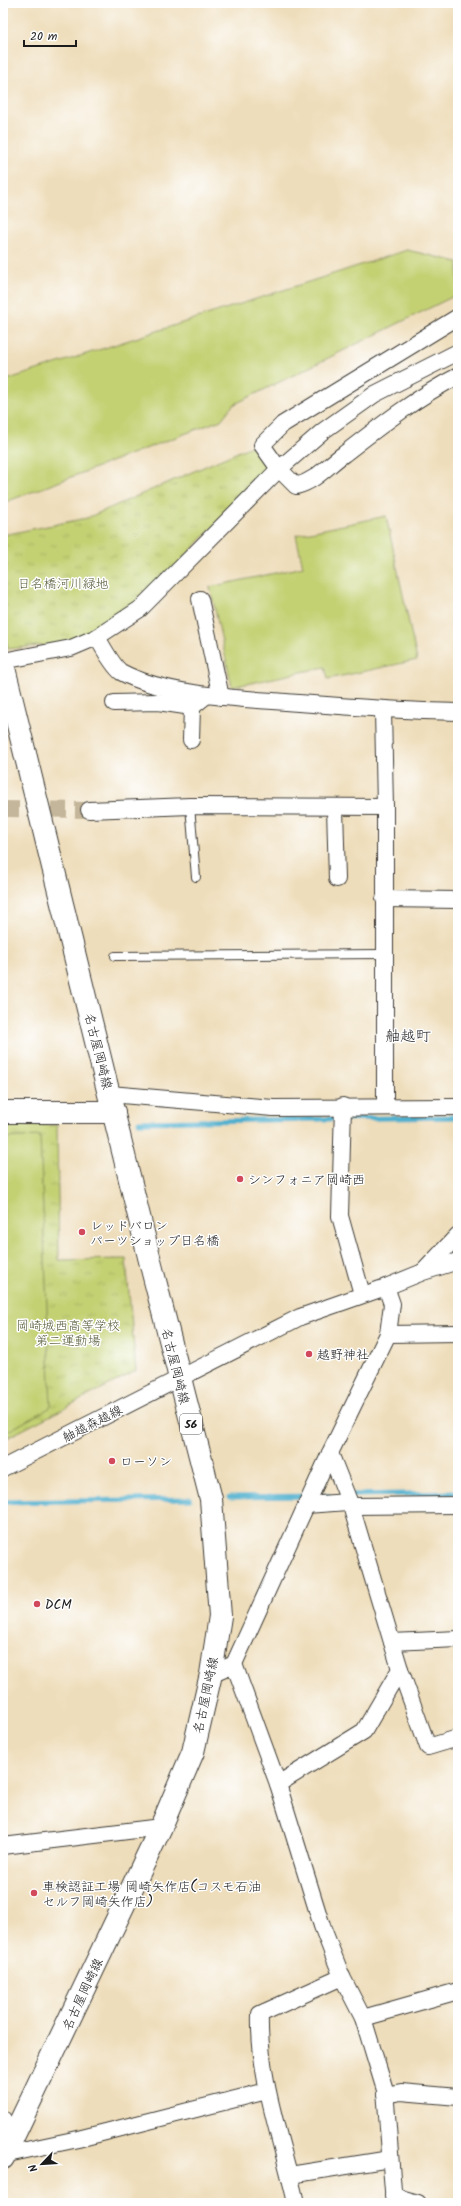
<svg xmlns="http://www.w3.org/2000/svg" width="461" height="2206" font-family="Kalam,'Klee One',sans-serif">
	<defs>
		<pattern id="grass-tufts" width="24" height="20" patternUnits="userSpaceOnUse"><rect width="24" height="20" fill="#c4d173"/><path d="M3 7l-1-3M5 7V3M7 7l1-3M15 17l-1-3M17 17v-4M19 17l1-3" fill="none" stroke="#a8b363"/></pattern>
	</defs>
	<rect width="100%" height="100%" fill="#fff"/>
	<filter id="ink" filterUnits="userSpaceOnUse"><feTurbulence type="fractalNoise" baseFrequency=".025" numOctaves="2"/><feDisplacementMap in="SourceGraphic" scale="8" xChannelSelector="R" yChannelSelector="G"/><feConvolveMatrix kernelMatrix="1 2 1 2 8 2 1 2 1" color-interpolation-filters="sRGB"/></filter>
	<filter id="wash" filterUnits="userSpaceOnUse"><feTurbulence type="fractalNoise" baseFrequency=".012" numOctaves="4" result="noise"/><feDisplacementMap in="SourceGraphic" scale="16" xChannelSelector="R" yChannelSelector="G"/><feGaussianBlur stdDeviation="0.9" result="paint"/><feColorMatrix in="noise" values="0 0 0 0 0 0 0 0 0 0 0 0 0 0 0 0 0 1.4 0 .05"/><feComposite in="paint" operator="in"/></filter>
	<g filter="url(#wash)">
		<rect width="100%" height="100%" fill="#eeddba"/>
		<g fill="url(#grass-tufts)" stroke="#707648">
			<polygon points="256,444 270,468 138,605 95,634 69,643 8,649 3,628 3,535 87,518"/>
			<polygon points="3,1125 57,1125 59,1260 126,1259 136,1371 3,1440"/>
		</g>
		<g fill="#c4d173" stroke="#707648">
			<polygon points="407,250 458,262 458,297 454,296 233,405 221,420 3,503 3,381"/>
			<polygon points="386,516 417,660 328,679 325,667 232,687 210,587 303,567 296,535"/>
			<polygon points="40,1136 51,1407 3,1434 3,1138"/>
		</g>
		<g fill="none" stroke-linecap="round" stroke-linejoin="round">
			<g stroke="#50b0cf" stroke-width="5">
				<polyline points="139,1122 458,1117"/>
				<polyline points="349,1495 458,1493"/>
				<polyline points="230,1497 329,1496"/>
				<polyline points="3,1502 190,1499"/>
			</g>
		</g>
	</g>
	<g filter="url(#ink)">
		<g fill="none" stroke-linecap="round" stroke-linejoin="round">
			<polyline stroke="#c4b69a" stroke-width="16" stroke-dasharray="16 8" stroke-linecap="butt" points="3,809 89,810"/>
			<defs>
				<g id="lane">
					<polyline points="190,806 196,877"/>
					<polyline points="115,956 384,954"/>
				</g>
				<g id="street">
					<path d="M458 317 283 424 262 445 279 469 296 486C316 481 328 465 344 454 380 426 417 397 458 376"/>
					<polyline points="200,599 221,697"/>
					<path d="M97 637C102 646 114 667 121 672 159 693 229 698 273 701 335 706 396 711 458 712"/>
					<polyline points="3,661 71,648 97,637 140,609 279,469 323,431 375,394 458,352"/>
					<polyline points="114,703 158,702 192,707 207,695"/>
					<polyline points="383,710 385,807 385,1106"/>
					<polyline points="191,740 192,707"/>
					<polyline points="335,808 337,879"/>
					<polyline points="89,810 190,806 385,807"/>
					<polyline points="384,899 458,900"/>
					<polyline points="110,1094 273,1108 458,1107"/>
					<polyline points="343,1106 340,1216 362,1294"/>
					<polyline points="424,1271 458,1235"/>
					<polyline points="388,1334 458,1333"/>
					<polyline points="330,1453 351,1506 400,1669 428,1747 458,1738"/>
					<polyline points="3,1468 300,1317 386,1287 423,1272 458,1261"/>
					<polyline points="306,1505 348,1502"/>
					<polyline points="351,1506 458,1505"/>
					<polyline points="392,1642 458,1639"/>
					<polyline points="234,1664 278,1784 322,1926 342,1977 363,2018 385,2090 394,2203"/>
					<polyline points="211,1674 234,1664 330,1453 388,1334 392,1304 386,1287"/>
					<polyline points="278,1784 364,1731 400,1669"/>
					<polyline points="3,1846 161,1827"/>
					<polyline points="363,2018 458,1991"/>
					<polyline points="385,2095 401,2092 458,2097"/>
					<polyline points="3,2119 12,2140"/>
					<polyline points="3,2155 78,2139 267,2091"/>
					<polyline points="290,2175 390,2159"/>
					<polyline points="393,2196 418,2203"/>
					<path d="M296 2203C282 2140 258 2079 260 2014L342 1977"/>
				</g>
				<polyline id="secondary" points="3,1112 114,1112"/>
				<polyline id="primary" points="3,664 151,1265 211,1499 220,1616 211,1674 193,1752 161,1827 3,2158"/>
			</defs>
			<use href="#lane" stroke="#3c3934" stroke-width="10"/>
			<use href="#street" stroke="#3c3934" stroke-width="18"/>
			<use href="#secondary" stroke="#3c3934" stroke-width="24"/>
			<use href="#primary" stroke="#3c3934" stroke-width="24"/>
			<use href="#lane" stroke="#fff" stroke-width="8"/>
			<use href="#street" stroke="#fff" stroke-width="16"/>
			<use href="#secondary" stroke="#fff" stroke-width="22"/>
			<use href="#primary" stroke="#fff" stroke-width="22"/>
		</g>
	</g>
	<g fill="#d1495b" stroke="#fff" stroke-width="1.5">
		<circle cx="240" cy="1179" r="4"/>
		<circle cx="82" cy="1232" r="4"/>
		<circle cx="309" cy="1354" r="4"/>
		<circle cx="112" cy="1461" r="4"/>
		<circle cx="37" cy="1604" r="4"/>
		<circle cx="34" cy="1893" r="4"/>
	</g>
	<g text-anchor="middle" stroke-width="3" stroke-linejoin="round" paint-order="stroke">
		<rect fill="#fff" stroke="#606060" stroke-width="1" x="180" y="1414" width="22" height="20" rx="3"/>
		<g font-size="12" font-weight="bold" fill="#1c1c1c">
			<text x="191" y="1428">56</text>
		</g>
		<g font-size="13" fill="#575b3a" stroke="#fff">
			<text x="63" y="588">日名橋河川緑地</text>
			<text x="68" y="1330">岡崎城西高等学校<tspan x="68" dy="15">第二運動場</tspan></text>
		</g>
		<g font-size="13" fill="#1c1c1c" stroke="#fff">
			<text transform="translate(99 1051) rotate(76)" y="5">名古屋岡崎線</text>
			<text transform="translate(176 1366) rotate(76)" y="5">名古屋岡崎線</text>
			<text transform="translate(92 1423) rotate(-27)" y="5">舳越森越線</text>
			<text transform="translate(205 1695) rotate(-78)" y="5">名古屋岡崎線</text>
			<text transform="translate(82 1994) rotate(-65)" y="5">名古屋岡崎線</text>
		</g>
		<g font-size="13" fill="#1c1c1c" stroke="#fff" text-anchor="start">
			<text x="248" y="1184">シンフォニア岡崎西</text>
			<text x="90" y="1230">レッドバロン<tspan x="90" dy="15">パーツショップ日名橋</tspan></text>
			<text x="317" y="1359">越野神社</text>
			<text x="120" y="1466">ローソン</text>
			<text x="45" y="1609">DCM</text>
			<text x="42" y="1891">車検認証工場 岡崎矢作店(コスモ石油<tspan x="42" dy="15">セルフ岡崎矢作店)</tspan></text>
		</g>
		<g font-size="15" fill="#1c1c1c" stroke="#fff">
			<text x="408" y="1041">舳越町</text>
		</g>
	</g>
	<rect width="461" height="2206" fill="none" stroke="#fff" stroke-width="16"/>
	<g transform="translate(42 2164) rotate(245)" stroke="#ffffff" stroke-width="3" paint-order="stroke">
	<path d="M0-3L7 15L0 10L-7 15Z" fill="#1c1c1c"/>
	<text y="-6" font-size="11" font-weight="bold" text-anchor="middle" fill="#1c1c1c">N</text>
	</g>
	<path d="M24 40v6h52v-6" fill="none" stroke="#1c1c1c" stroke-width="2"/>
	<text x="30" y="40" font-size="12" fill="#1c1c1c" stroke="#ffffff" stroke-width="3" paint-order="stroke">20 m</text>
</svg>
